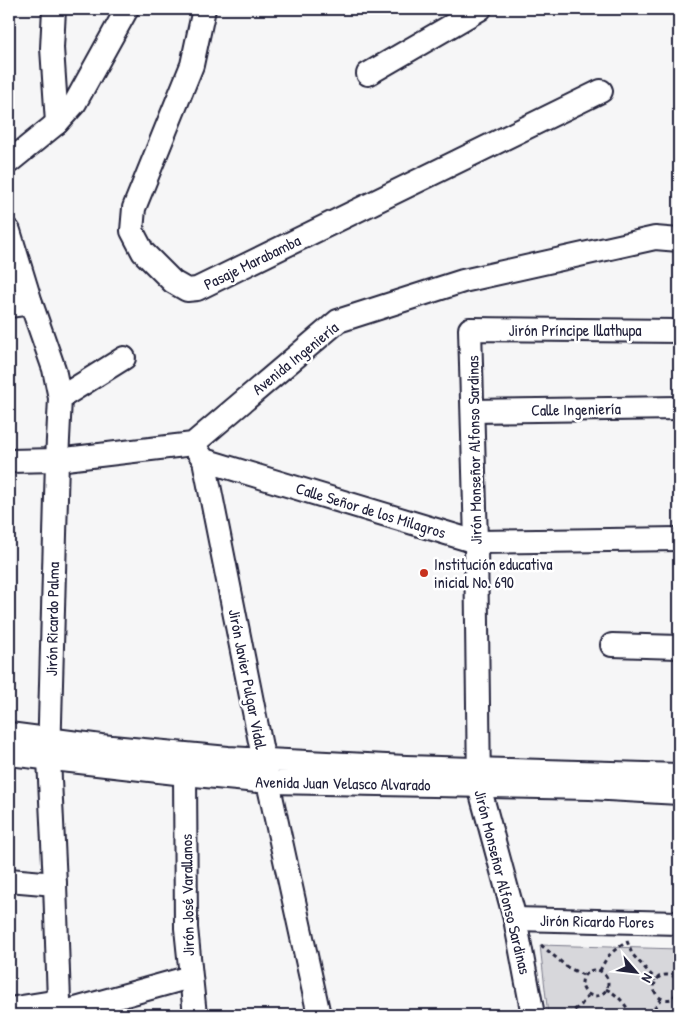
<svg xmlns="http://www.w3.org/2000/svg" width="688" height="1024" font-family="'Patrick Hand',sans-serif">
	<rect width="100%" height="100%" fill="#f6f6f7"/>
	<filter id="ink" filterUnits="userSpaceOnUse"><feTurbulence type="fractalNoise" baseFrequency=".02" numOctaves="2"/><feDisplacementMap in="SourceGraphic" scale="10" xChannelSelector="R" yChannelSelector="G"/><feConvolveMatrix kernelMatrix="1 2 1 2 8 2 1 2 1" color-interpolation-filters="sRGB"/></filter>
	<g filter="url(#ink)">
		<polygon fill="#d7d7db" stroke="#7c7c8b" points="540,945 679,949 679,1015 548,1015"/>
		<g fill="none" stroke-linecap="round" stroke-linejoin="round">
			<defs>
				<g id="minor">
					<polyline points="54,9 52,48 57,123"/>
					<polyline points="204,9 192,65 134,208 132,231 143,252 173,282 187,290 197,289 601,91"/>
					<polyline points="368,74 480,9"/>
					<polyline points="9,162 57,123 75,103 127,9"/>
					<polyline points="9,231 31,303 54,369 60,398 57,460 49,759 55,884 59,1001 61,1015"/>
					<polyline points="9,306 31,303"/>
					<polyline points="60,398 124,358"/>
					<polyline points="473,411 679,408"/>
					<polyline points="197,450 204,460 476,542 679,539"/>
					<polyline points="204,460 268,782 319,1015"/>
					<polyline points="9,461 57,460 193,444 338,321 463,281 655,238 679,240"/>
					<polyline points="612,645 679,647"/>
					<polyline points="9,734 101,746 228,758 406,767 679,775"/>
					<polyline points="9,754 185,774 268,782 590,788 679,793"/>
					<polyline points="185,774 186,928 195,1015"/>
					<polyline points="9,880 55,884"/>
					<polyline points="515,919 679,923"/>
					<polyline points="9,1009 59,1001"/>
					<polyline points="61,1013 190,977"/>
					<polyline points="533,1015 515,919 479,786 476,542 470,329 679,331"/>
				</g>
			</defs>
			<use href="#minor" stroke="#22223b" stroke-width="26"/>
			<g stroke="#22223b" stroke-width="3" stroke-dasharray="4 4" stroke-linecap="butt">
				<polyline points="627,941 632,954 656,980"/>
				<polyline points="541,945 567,967 585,976"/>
				<circle cx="595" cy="983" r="13"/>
				<path d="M600 971C607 955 612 951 627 942"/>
				<polyline points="672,975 679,967"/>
				<path d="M679 985C677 980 675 975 668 975 649 973 649 1004 672 999L679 990"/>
				<path d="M606 989C618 995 625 1003 631 1015"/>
				<polyline points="568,1015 581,1005 589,994"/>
				<polyline points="650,1015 661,998"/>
			</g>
			<use href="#minor" stroke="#fff" stroke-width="22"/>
		</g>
	</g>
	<circle fill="#c8321e" stroke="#fff" stroke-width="2" cx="424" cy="573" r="5"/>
	<g text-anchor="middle" stroke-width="5" stroke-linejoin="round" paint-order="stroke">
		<g font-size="16" fill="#22223b" stroke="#fff">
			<text transform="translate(252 262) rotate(-26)" y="6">Pasaje Marabamba</text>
			<text x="575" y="336">Jirón Príncipe Illathupa</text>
			<text transform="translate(295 358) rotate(-39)" y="6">Avenida Ingeniería</text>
			<text transform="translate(576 409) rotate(-1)" y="6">Calle Ingeniería</text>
			<text transform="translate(474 450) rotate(-91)" y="6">Jirón Monseñor Alfonso Sardinas</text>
			<text transform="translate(371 510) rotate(17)" y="6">Calle Señor de los Milagros</text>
			<text transform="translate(52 619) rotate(-89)" y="6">Jirón Ricardo Palma</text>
			<text transform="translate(248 679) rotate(79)" y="6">Jirón Javier Pulgar Vidal</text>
			<text transform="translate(343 783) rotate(1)" y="6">Avenida Juan Velasco Alvarado</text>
			<text transform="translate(503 882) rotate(76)" y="6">Jirón Monseñor Alfonso Sardinas</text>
			<text transform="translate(187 895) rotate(-91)" y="6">Jirón José Varallanos</text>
			<text transform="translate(597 921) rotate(1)" y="6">Jirón Ricardo Flores</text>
		</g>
		<g font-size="16" fill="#22223b" stroke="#fff" text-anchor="start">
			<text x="434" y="570">Institución educativa<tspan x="434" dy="18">inicial No. 690</tspan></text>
		</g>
	</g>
	<rect width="688" height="1024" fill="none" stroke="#fff" stroke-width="30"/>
	<rect x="15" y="15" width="658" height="994" fill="none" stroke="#22223b" stroke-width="2" filter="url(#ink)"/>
	<g transform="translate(636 972) rotate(118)" stroke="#ffffff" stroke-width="4" paint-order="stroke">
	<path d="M0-4L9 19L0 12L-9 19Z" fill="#22223b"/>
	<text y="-8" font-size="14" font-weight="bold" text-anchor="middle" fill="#22223b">N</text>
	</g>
</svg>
